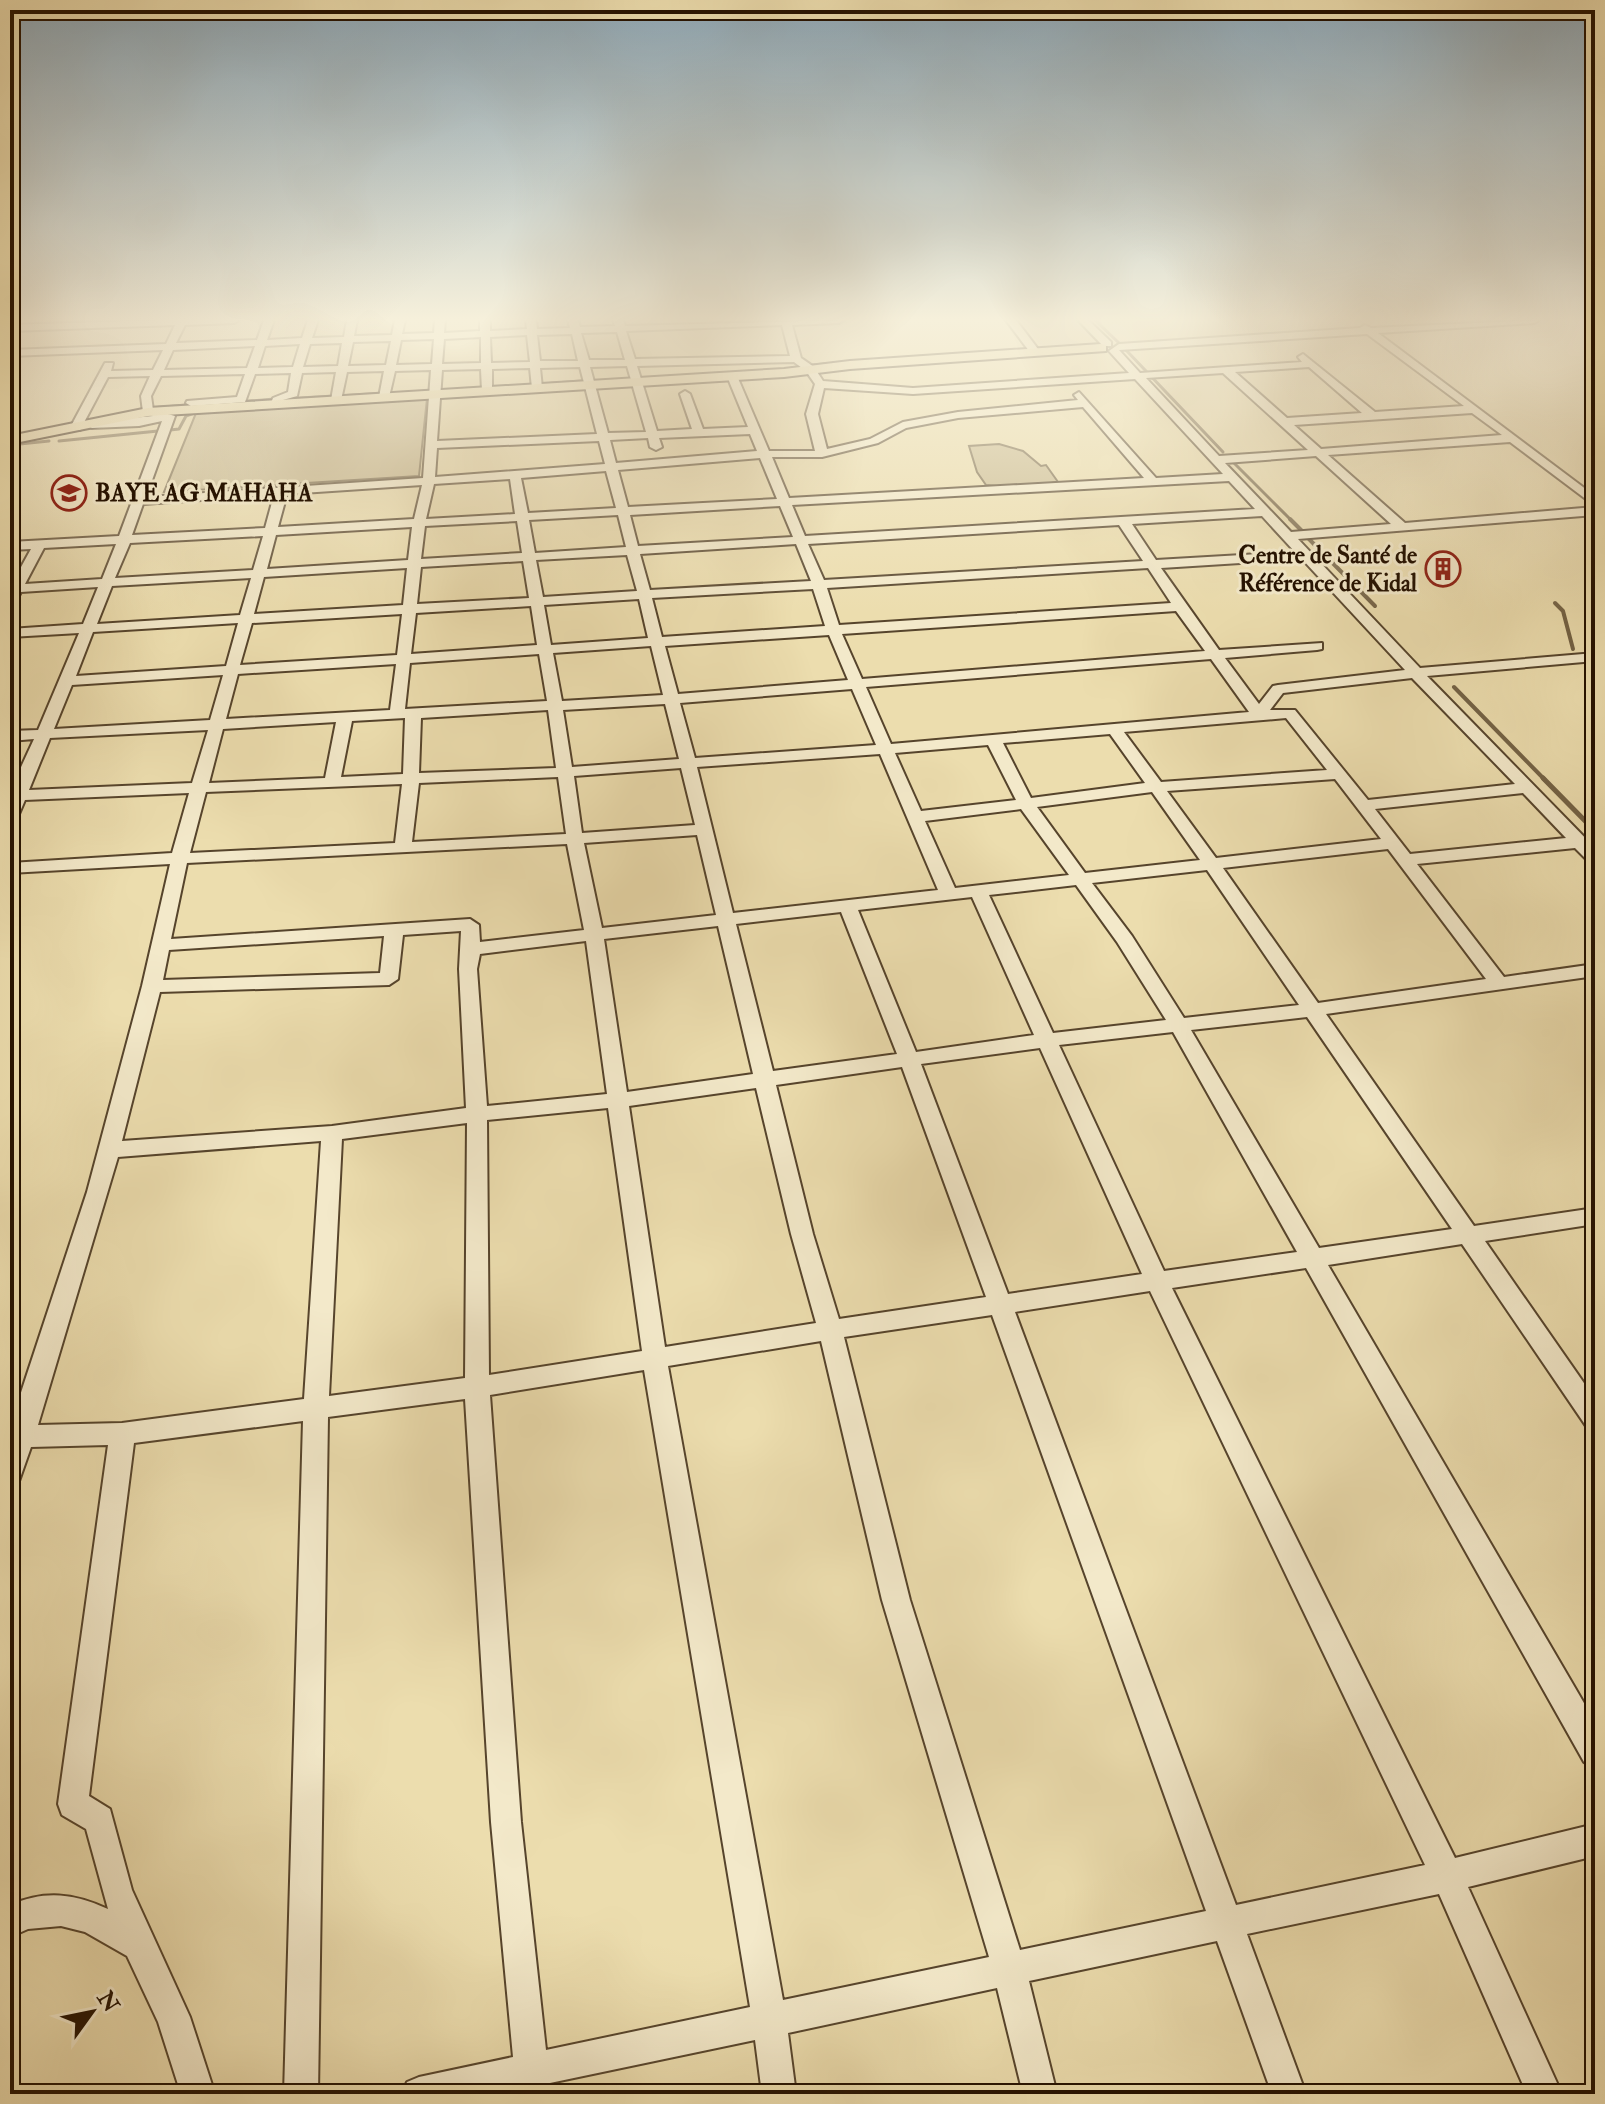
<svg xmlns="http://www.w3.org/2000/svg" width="1605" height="2104" font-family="'IM FELL Double Pica',serif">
	<rect width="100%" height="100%" fill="#ecddae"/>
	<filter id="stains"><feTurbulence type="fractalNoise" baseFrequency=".0025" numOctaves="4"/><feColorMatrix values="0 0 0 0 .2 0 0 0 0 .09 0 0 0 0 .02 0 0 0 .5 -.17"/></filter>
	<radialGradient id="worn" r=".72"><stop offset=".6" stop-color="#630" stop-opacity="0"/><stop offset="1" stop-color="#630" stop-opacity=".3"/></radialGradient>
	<g fill="#caba90" stroke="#776648" stroke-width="2">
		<polygon points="427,398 419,476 164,492 196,413"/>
		<polygon points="999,444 1023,451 1041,466 1046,465 1058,482 1018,488 986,485 977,472 969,446"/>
	</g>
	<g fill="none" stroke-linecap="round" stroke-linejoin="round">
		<g stroke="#736245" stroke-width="3">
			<polyline points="1095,320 1119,343"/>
			<polyline points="1126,350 1223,452"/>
			<polyline points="812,365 923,356"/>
			<polyline points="542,384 581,381"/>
			<polyline points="513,386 529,385"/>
			<polyline points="389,393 416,392"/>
			<polyline points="339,396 383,393"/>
			<polyline points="282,399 334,396"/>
			<polyline points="239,402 274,399"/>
			<polyline points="151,408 187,405"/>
			<polyline points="170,430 179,429 186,416 197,412"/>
			<polyline points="59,441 158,431"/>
			<polyline points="10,445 49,441"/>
			<polyline points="1232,461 1292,521"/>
		</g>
		<g stroke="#736245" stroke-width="4">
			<polyline points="1290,519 1303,532"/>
			<polyline points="1307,537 1375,606"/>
			<polyline points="1555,603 1563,611 1573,649"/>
			<polyline points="1454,687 1545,780"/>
		</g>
		<polyline stroke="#736245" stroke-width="5" points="1543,778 1595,831"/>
		<defs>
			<g id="minor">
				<path d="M158 320H239L234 323 185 325 176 343 257 340 264 320H274L267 340 302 338 308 320H318L312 338 344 337 347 320H357L354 336 392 335 395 320H405L402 334 434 333 435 320H445L444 333 480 331V320H490V331L527 329 526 320H536L537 329 570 328 568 320H578L580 327 615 326 613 320H623L625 326 844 320 839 323 792 325 801 358 814 367 823 381 913 388 1129 373 1109 351 1119 344 1360 328 1365 325 1371 328 1539 320 1534 323 1378 333 1595 496V506L1510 442 1328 455 1405 523 1595 507V515L1298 539 1420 668 1595 653V661L1427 676 1595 848V863L1589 862 1575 848 1417 864 1504 977 1595 964V976L1326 1014 1474 1226 1595 1208V1224L1485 1241 1595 1399V1430L1586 1426 1462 1244 1328 1265 1595 1722V1766L1584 1762 1306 1268 1172 1288 1455 1858 1595 1824V1856L1468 1887 1562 2094H1527L1439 1894 1247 1934 1306 2094H1272L1217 1941 1029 1981 1057 2094H1023L997 1988 788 2033 796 2094H762L755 2040 550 2083 551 2094H517L516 2091 500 2094H402L407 2082 419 2077 513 2057 491 1822 465 1399 328 1417 318 2094H284L303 1421 134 1443 89 1796 110 1809 132 1890 190 2017 215 2094H181L158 2022 127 1956 85 1932 61 1926 28 1929 10 1937V1905C45 1890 73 1893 108 1909L86 1829 62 1815 58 1804 108 1445 31 1447 19 1481 10 1484V1426L87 1192 142 986 170 864 10 873V863L172 853 189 793 25 800 16 821 10 822V791L34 739 10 741V731L38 730 79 633 10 637V629L83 624 98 587 21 592 15 603 10 604V587L31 549 10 550V542L119 536 162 421 139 426 92 428 86 425 92 422 153 416 143 412 141 396 150 376 108 377 80 430 70 428 105 363H113L111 371 153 370 163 350 10 356V350L166 344 175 325 10 331V325ZM782 325 790 356 635 359 626 331ZM617 332 625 360H589L581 333ZM572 334 578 361H540L537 335ZM1367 334 1464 406 1375 412 1303 354 1298 357 1302 362 1140 373 1119 350ZM527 335 530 362 491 363 490 337ZM481 337V363L442 364 444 339ZM434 339 432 364 396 365 401 340ZM391 341 386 365 348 366 353 342ZM342 343 338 366 303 367 310 344ZM300 344 293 367 258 368 265 346ZM255 346 247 368 164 370 173 350ZM794 362 806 371 815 384 806 414 815 451H769L737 376 732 373 727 376 748 427 703 429 690 394 685 391 680 394 692 429 657 431 637 366ZM627 366 646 432 608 433 590 367ZM580 367 597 434 437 441 442 370 481 369 482 391 487 394 492 391V369L530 368 532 388 537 391 542 388 540 368ZM1309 367 1362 413 1287 418 1235 372ZM431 370 423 478 146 497 175 416 153 410 151 396 161 376 245 374 237 397 187 401 186 403 191 406 245 402 255 374 291 373 288 392 273 398 271 403 276 406 283 400 297 396 302 373 336 372 331 400 336 403 341 400 347 372 384 371 379 397 384 400 389 397 395 371ZM1223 373 1308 450 1219 456 1146 378ZM1135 379 1223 474 1156 478 1079 392 1074 395 1078 400 958 412 903 422 870 439 827 449 818 414 824 388 913 394ZM1083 407 1144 478 789 498 772 457H822L878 443 906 428 958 418ZM1472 413 1502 435 1321 449 1294 425ZM750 434 757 451 616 463 610 440 648 438 650 447 656 450 662 447 659 438ZM599 441 605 464 435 477 437 448ZM1316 456 1391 524 1291 532 1225 463ZM760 458 777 499 628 507 618 470ZM606 471 616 508 528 513 521 478ZM510 479 515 514 426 519 434 484ZM1229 481 1255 509 805 536 792 505ZM422 485 414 519 278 527 287 494ZM274 495 265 528 132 535 143 504ZM780 506 793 537 638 546 630 515ZM618 515 626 547 535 553 529 520ZM1262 516 1295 552 1156 560 1132 524ZM517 521 522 553 421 559 425 526ZM1119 525 1143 561 824 580 808 544ZM412 527 408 560 267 569 276 535ZM263 536 253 570 115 578 130 543ZM116 544 102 579 25 584 44 548ZM796 544 811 581 650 590 640 554ZM627 555 637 591 543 597 536 560ZM1302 559 1405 670 1278 685 1273 686 1259 704 1225 658 1317 650 1322 649V643L1219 650 1161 568ZM523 561 529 598 417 604 421 567ZM407 568 403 605 254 614 264 577ZM1148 568 1171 603 839 625 827 588ZM251 578 240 615 97 624 112 586ZM813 589 825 626 662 637 652 598ZM639 599 648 638 551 645 544 605ZM531 606 537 645 411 654 416 613ZM1176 611 1205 651 862 679 842 634ZM402 614 397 655 240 665 252 623ZM238 623 226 666 76 676 93 632ZM829 635 848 680 678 694 665 646ZM651 646 663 695 562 701 553 653ZM539 654 547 701 405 709 410 663ZM1211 659 1249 712 891 744 866 687ZM396 664 390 710 226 719 238 674ZM223 675 210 720 54 729 72 685ZM1412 678 1515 784 1368 800 1295 710H1270L1283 693ZM852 689 876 745 695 758 680 703ZM665 704 679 759 572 767 563 710ZM548 710 556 768 419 773 421 718ZM405 718 403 774 341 777 352 721ZM1286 718 1327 770 1161 782 1124 732ZM336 722 325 778 209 783 223 729ZM208 730 192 783 29 790 50 738ZM1110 734 1145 783 1031 798 1003 743ZM988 745 1016 800 921 811 895 753ZM880 754 938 890 733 913 697 767ZM681 768 695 825 582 833 574 776ZM558 777 566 834 412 842 419 783ZM1335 779 1381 839 1216 858 1167 791ZM402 784 395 843 190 853 206 792ZM1152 792 1200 860 1085 873 1037 807ZM1523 793 1566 838 1410 854 1375 809ZM1021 809 1069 875 955 888 925 821ZM697 835 716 915 602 928 584 843ZM567 844 584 930 480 942 479 925 470 919 171 939 187 863ZM1388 849 1486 979 1318 1003 1223 868ZM1207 870 1299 1005 1184 1018 1132 936 1092 883ZM1076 885 1117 942 1166 1020 1053 1033 989 895ZM972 897 1034 1035 916 1052 858 910ZM841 912 897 1054 773 1071 736 924ZM718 926 753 1074 627 1092 604 939ZM461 931 459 969 466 1108 332 1126 122 1141 160 992 389 985 398 979 403 935ZM384 936 380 973 163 980 169 950ZM586 941 607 1094 487 1106 477 969 480 954ZM1307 1017 1452 1229 1319 1248 1191 1030ZM1173 1032 1297 1252 1164 1271 1059 1045ZM1040 1048 1142 1274 1008 1294 921 1064ZM902 1067 986 1297 839 1319 813 1234 776 1085ZM756 1088 791 1234 816 1323 665 1347 629 1106ZM608 1108 642 1351 489 1375 487 1120ZM467 1123 465 1378 329 1396 342 1139ZM321 1141 304 1399 122 1423 38 1425 118 1157ZM1150 1291 1425 1865 1236 1905 1015 1312ZM992 1315 1206 1911 1020 1950 910 1600 844 1337ZM821 1341 882 1600 989 1957 783 2000 668 1366ZM644 1370 750 2007 546 2050 521 1822 490 1395Z"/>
				<polygon points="1006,320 1016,320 1041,353 1040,355 1032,355"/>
				<polygon points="1078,320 1088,320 1111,342 1111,346 1103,346"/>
			</g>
			<polygon id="major" points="1101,344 1106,345 1106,351 850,369 784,377 148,416 10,444 10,436 148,408 784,369 850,361"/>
		</defs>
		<use href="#minor" stroke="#56442c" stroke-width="4"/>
		<use href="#major" stroke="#241100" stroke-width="4"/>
		<use href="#minor" fill="#f3e9ca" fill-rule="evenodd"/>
		<use href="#major" fill="#ecddae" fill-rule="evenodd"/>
	</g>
	<linearGradient id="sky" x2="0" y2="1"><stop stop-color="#8ea9b9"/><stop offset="0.52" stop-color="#f6f0db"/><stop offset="1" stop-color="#f6f0db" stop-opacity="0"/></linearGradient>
	<rect width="1605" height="614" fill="url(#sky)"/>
	<defs>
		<symbol id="school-ring" viewBox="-11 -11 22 22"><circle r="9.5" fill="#f3e9ca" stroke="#8f2418" stroke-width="1.5"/><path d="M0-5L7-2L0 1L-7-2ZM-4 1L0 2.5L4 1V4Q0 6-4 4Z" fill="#8f2418"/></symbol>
		<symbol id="building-ring" viewBox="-11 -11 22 22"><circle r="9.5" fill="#f3e9ca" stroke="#8f2418" stroke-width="1.5"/><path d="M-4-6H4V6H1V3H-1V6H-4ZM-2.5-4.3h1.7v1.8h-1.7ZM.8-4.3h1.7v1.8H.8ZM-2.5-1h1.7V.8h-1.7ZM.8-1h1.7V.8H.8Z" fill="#8f2418"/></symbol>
	</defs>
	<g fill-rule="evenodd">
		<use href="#school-ring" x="49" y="473" width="40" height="40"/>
		<use href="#building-ring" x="1423" y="549" width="40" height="40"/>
	</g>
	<g text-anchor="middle" stroke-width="6" stroke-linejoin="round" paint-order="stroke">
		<g font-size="24" font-weight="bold" fill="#241100" stroke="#f3e9ca" text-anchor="start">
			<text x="95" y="501">BAYE AG MAHAHA</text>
			<text x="1417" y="563" text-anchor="end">Centre de Santé de<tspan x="1417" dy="28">Référence de Kidal</tspan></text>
		</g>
	</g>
	<rect width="1605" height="2104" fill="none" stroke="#ecddae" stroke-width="40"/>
	<rect x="12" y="12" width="1581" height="2080" fill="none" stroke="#241100" stroke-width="4"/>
	<rect x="20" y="20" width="1565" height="2064" fill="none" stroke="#241100" stroke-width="2"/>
	<g transform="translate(92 2012) rotate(57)" stroke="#f3e9ca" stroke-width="6" paint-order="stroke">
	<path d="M0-6L14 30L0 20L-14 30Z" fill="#241100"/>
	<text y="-12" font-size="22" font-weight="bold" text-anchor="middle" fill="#241100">N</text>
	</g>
	<rect width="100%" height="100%" filter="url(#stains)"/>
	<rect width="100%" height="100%" fill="url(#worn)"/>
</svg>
